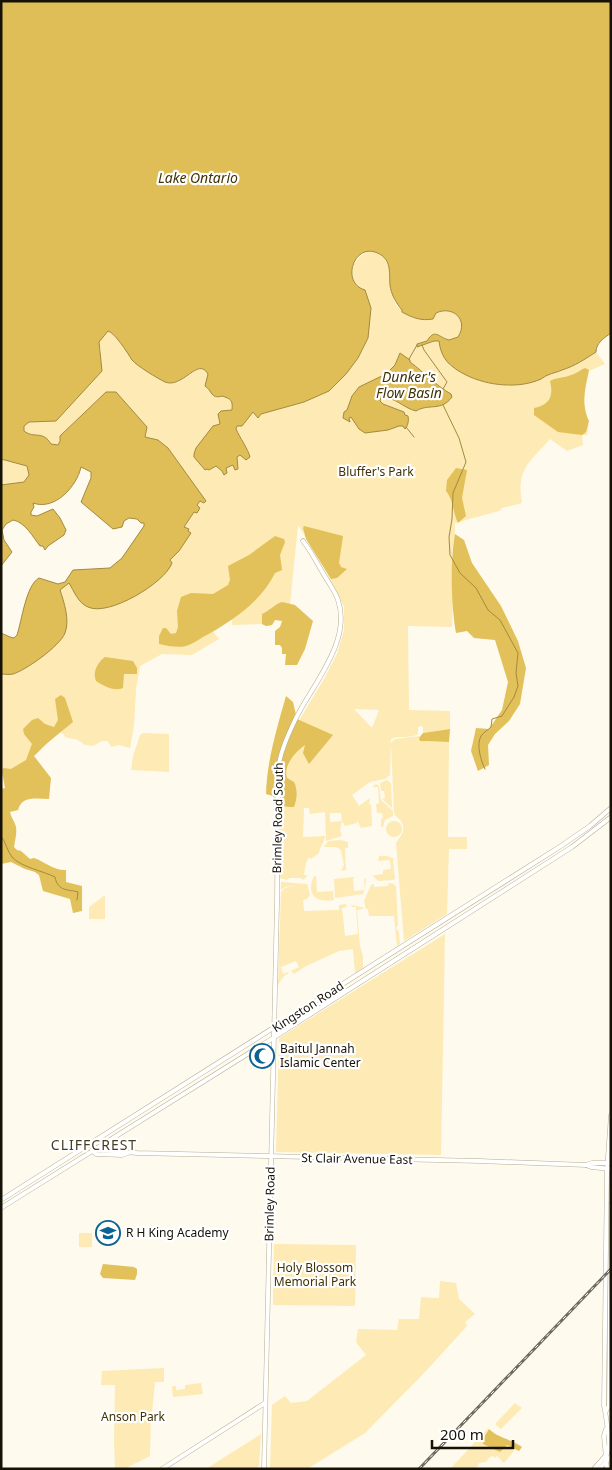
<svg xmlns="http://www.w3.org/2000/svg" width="612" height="1470" font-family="'Noto Sans',sans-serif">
	<rect width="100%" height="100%" fill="#fefaee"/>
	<g fill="#fdeab4" fill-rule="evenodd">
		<path d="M370 251C404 256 381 298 402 310 409 313 426 314 434 315 452 303 470 318 458 337L449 340 437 334 419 346 434 341H439L440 347 451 367 472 378 486 382 508 386 540 379 547 375 575 365 596 352 605 364 589 371C587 383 582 399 585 411 588 424 590 420 587 435H582L583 445 567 451 550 439C529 463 516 469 522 503L502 508 499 511 455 523V534L452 552 453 598 452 627 408 626 409 710 450 711V729L423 733V727L421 726 418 727V734C411 739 399 735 391 739L390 775 385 779 370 782 352 795 359 806 370 798 369 805 371 804 372 826 361 828 357 820V823L345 826 342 821 341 813H330V822L342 821 340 830 342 836 326 841 325 812 310 814 309 808H304L303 837 325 836C324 843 320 846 319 853L311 859 309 857 306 863 304 875H307L306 878 302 880 301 878H289L288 880 279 878 280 766 283 747 324 679 337 654 344 630V607L324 567 298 525 288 624H282V621L280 619 275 620 272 625 266 626 262 624 232 625 231 608 208 625 219 639 192 655 162 654 140 666 136 689 134 726 130 748 119 745 111 747 108 741H102L93 746 85 745 78 740 65 737 64 735 60 732 34 756 1 777V674L11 675 65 632V609L60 590 69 583 170 560C179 551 183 542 188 531L184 528 194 511 197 513 200 508 197 506 200 501H206L168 448 158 440 145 437 147 427 106 392 60 436 58 445 51 444C43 430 34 439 24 431V426L29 422 56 421 101 352 99 342 103 334 108 331C113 333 130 354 133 360L178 383C184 378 203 359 208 373 210 378 207 384 209 390L217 398 222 396C231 399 233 400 232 410L221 411 220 425 217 426 201 464V467L205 470 207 468 209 470 216 466 227 473 225 469 237 464V457L248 450 243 445 236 429 237 426H242L253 412 258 418 261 414 304 402 316 396 346 374 364 348 371 308 365 290C342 283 351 257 370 251ZM354 709 379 710 372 728Z"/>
		<polygon points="1,459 27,466 29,475 24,482 1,485"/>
		<polygon points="143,733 169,734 169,772 131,770 133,756 140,735"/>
		<path d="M420 736 419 738 426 742H449L448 837H467V849H449L447 914 404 941 396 843C400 837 406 831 402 823 400 818 396 818 394 813L391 743 395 739Z"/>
		<polygon points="387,780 391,783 392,808 382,799 385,798 384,791 381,791 380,783"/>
		<polygon points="376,784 379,786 381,800 393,811 393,816 385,820 383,827 381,827 381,819 383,818 382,813 377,813 376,804 379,803 378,787 373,787 373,786"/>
		<circle cx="394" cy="829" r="8"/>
		<polygon points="340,840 348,842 348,848 345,848 346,870 341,871 344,865 341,850 336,847 325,847 324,846 329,841"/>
		<polygon points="379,856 387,856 395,859 393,860 395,879 393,880 378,881 373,876 369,876 383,874 383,870 390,869 391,868 390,860 378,861"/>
		<path d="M314 876H316L317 892 333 891 334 900C315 903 306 894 314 876Z"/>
		<path d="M354 877 353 879 354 891 365 890 364 879 366 878C365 883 366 889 363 894L335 898 334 879Z"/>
		<polygon points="281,882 307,884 310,895 307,899 303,900 304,911 339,910 339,905 346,904 347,907 342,908 345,936 358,934 356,907 352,907 351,905 365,908 357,910 360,946 363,956 363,968 355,973 353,949 339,951 306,966 294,974 291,971 299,967 296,961 281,967 283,974 288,972 289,973 284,976 278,985 281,892 285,888 295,885 285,887 281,890"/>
		<polygon points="389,883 395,884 393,885 396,886 398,925 396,928 399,932 400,944 397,946 394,916 369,916 368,909 366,909 364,901 371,885 374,884 374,887 388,886"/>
		<polygon points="105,895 105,919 89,919 89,907"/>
		<polygon points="445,934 441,1155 276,1152 279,1038"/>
		<rect x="79" y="1233" width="13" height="14"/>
		<polygon points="274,1244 356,1245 355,1306 273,1305"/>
		<polygon points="440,1281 456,1283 459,1299 475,1314 465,1322 467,1326 424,1373 365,1433 307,1469 270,1469 272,1405 285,1396 291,1403 307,1401 366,1355 356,1342 358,1329 397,1330 399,1319 419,1319 421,1297 439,1298"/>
		<polygon points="164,1368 164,1382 155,1382 152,1412 151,1412 150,1456 124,1469 115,1469 114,1442 115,1385 101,1385 102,1371"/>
		<polygon points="201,1383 203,1394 173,1397 172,1386 176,1386 176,1390 185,1389 185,1385"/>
		<polygon points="515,1403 522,1408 501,1429 495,1424"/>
		<polygon points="489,1427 484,1437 484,1444 486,1446 507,1445 514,1451 504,1463 497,1456 495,1458 493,1456 490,1457 486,1462 479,1463 476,1469 450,1469"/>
		<polygon points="261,1434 259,1466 255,1469 206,1469"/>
	</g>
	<g fill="#e2c05a">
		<path d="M585 368 589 370C585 389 581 403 589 421L586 432 582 435 558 432 534 415V408C549 405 554 397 550 381 557 377 564 378 571 375 576 374 580 370 585 368Z"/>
		<path d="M456 468 467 470 462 498 466 516 458 523C452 510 454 501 446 491L447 480Z"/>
		<polygon points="304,526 343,536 339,563 341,567 347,569 337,578 331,579 306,539 303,528"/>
		<path d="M455 534 464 540 472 563 501 606 518 641 526 668 520 704 509 721 495 734 488 745 489 765 478 771 471 751 476 728 489 729 502 710 508 682 495 640 474 638 467 631 456 633C451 604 450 562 455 534Z"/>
		<path d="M275 536 284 539 285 542 280 555 282 570 275 573C261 602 231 622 203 637 198 640 192 644 186 646 177 648 168 646 159 644V636L163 628H166L171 634 176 633 178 627 177 611 181 597 191 593 213 594 228 585 230 580 228 566 249 555Z"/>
		<path d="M282 602 295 605 313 621 305 649 297 665H285L286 654H282V648L280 645H275V631L280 627 282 621 275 620 272 625 266 626 262 624V614C269 611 275 604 282 602Z"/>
		<path d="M105 657 133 661 137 668V674H124L123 688C114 692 104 686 96 681 92 672 98 662 105 657Z"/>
		<path d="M61 695 65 698 73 722 46 744 34 756 51 778 49 799C37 799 22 795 18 810L10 812C11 817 13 819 15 824 18 830 15 840 14 847L17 850 21 851 30 859 34 858C45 862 55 871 66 870V882L82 886V911L73 913 70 899 43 891 39 875 35 872 25 869 11 862 1 864V789L5 788 2 771 3 768 11 769 26 760 32 744 24 734 23 729 32 720 38 718 45 724 54 727 58 720 55 699Z"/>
		<path d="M286 696 293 702 297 719 333 735 309 764 303 753 305 745C295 752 283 766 287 778L294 782C298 790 297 799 294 807 286 807 280 806 274 802L273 796 266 794C267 760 277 728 286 696Z"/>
		<polygon points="450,729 449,742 420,741 419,738 423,733"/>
		<polygon points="103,1264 134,1267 137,1269 137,1274 135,1280 103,1278 100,1274"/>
		<path d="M489 1429C498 1438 511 1439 522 1447L519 1451 507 1445 500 1452 483 1444 484 1437Z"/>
	</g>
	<g fill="#dfbd57" stroke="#a38a3f">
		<path d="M1 1H611V333C604 338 596 343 596 352 585 359 575 366 562 370 558 372 552 373 548 375 545 376 543 378 541 379 519 389 488 386 466 375 450 367 441 359 439 341H434L417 347V344L427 341C435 328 438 337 449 340L458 337C469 320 453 305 436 313L433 319C421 321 413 318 402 312V310C396 303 391 294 390 285 389 271 392 258 375 252 353 245 341 283 365 290L371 308 368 338 358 358 346 374 329 391 304 402 261 414 258 418 253 412 242 426H237L236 429C240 438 248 449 250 457L246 460 240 455 237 457 238 469 235 470 233 465 226 468 227 473 224 475 222 471 216 466 209 470 207 469 205 470 194 457V454L196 448 213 426 220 424 218 414 221 411 232 410C233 400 231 399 222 396 211 400 212 390 205 386L208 374C198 356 183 389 165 382 157 378 137 366 132 360 127 352 115 333 108 331L99 342 102 371 56 421 29 422 24 426V431C34 439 43 430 51 444L58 445 60 441V436L106 392H116L147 427 145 437 158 440 168 448 206 501 204 503 200 501 197 505 200 508 197 513 194 512 184 527 189 529 188 531 191 533 179 551 170 560 172 563C165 583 108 617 88 607 78 603 74 591 69 583L60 590C64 602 70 620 65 633 60 646 26 670 13 674 9 675 5 674 1 674V633L10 637 14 638 17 635C22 620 26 585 39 578L58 584 65 582 73 570 110 568 122 558 144 526V523H141L137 519 129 518 124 521 122 527 113 529 81 502 91 478V472L81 467C77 486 55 511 33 503L34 507 31 512V515L37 516 53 509 60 518 66 530 64 535 48 546 45 550 43 546H40C33 537 25 522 13 520L6 524 2 530 4 540 12 552 1 566V485L24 482 29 475 27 466 1 459Z"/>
		<path d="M400 353 410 360V362C425 373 435 385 451 394L452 397C441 412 429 403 416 411 403 408 395 396 381 398L380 401 383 404 404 412 405 415 408 416C409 420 408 426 405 429L403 426H399L388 430 365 433 359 429 351 417 349 418 350 422 343 418 344 412 347 410 352 396 359 387 386 374 395 365Z"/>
	</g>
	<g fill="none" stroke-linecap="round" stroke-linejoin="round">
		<g stroke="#a38a3f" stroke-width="1">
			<polyline points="422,345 424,350 447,382 443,389"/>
			<polyline points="409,359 417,345"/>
			<path d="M443 405 459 438 466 462 453 493 452 519 449 537 450 555 460 573 476 588 488 610 500 620 518 653 516 673 518 686 514 697 502 716 492 719 491 727C488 730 484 732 481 736 476 745 481 761 485 769"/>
			<polyline points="406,427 414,437"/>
			<path d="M1 836C6 842 7 851 12 857 21 867 43 871 55 877 58 892 68 889 78 892L77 900"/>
		</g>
		<defs>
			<g id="secondary">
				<polyline points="90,1145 101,1150 137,1153 480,1161 586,1165 592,1163 611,1163"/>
				<polyline points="92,1150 96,1154 122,1155 128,1153"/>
				<polyline points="586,1165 591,1167 611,1169"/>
				<polyline points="606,1411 609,1406 611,1205"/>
				<polyline points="606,1429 604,1436 607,1469"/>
				<path d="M607 1454C607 1453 609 1447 609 1446 610 1443 605 1409 604 1406L607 1171 611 1115"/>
				<polyline points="162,1469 265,1403"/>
				<path d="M264 1469 277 904 278 768C281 750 288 735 296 718 313 684 352 641 338 600 335 591 328 582 323 573 317 563 311 551 303 541"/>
				<polyline points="594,1469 607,1454"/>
				<polyline points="599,1469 611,1456"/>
			</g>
			<g id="primary">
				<polyline points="1,1200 561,846 590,826 611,808"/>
				<polyline points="1,1208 270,1040 572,847 611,817"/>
			</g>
		</defs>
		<use href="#secondary" stroke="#b6ad90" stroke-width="5"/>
		<use href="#primary" stroke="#b6ad90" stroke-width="5"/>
		<use href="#secondary" stroke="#fff" stroke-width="4"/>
		<use href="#primary" stroke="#fff" stroke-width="4"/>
		<defs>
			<polyline id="rail" points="419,1469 611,1269"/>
		</defs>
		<use href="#rail" stroke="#6d695e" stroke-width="3"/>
		<use href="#rail" stroke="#fff" stroke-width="1" stroke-dasharray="4" stroke-linecap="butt"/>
	</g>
	<defs>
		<symbol id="mosque-ring" viewBox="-11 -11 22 22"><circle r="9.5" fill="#fff" stroke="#0b6394" stroke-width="1.5"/><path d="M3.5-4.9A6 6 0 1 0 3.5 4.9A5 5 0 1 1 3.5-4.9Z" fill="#0b6394"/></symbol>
		<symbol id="school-ring" viewBox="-11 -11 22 22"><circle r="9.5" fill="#fff" stroke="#0b6394" stroke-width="1.5"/><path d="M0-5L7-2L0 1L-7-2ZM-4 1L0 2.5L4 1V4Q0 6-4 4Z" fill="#0b6394"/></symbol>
	</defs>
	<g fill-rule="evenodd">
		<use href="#mosque-ring" x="248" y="1042" width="28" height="28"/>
		<use href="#school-ring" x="94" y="1219" width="28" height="28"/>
	</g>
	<g text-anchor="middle" stroke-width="4.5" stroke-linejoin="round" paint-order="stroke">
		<g font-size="12" fill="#3f3103" stroke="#fff">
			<text x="376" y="476">Bluffer's Park</text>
			<text x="315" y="1272">Holy Blossom<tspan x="315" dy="14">Memorial Park</tspan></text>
			<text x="133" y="1421">Anson Park</text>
		</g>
		<g font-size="12" fill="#161208" stroke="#fff">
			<text transform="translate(278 818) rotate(-89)" y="4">Brimley Road South</text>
			<text transform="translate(308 1007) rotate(-33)" y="4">Kingston Road</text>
			<text transform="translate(357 1159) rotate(1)" y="4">St Clair Avenue East</text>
			<text transform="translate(270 1204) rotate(-89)" y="4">Brimley Road</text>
		</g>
		<g font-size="12" fill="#161208" stroke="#fff" text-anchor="start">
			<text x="280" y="1053">Baitul Jannah<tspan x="280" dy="14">Islamic Center</tspan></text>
			<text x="126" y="1237">R H King Academy</text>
		</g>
		<g font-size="14" font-style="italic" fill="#403305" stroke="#fff">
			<text x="198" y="183">Lake Ontario</text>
			<text x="409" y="382">Dunker's<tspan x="409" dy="16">Flow Basin</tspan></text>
		</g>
		<g font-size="14" letter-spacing="1" fill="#463d24" stroke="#fff">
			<text x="94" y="1150">CLIFFCREST</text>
		</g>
	</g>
	<rect width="612" height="1470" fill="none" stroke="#161208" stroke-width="5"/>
	<path d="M432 1440v8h81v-8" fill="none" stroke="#161208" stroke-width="2.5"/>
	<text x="440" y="1440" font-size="15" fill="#161208" stroke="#ffffff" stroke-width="4" paint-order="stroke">200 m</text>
</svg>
